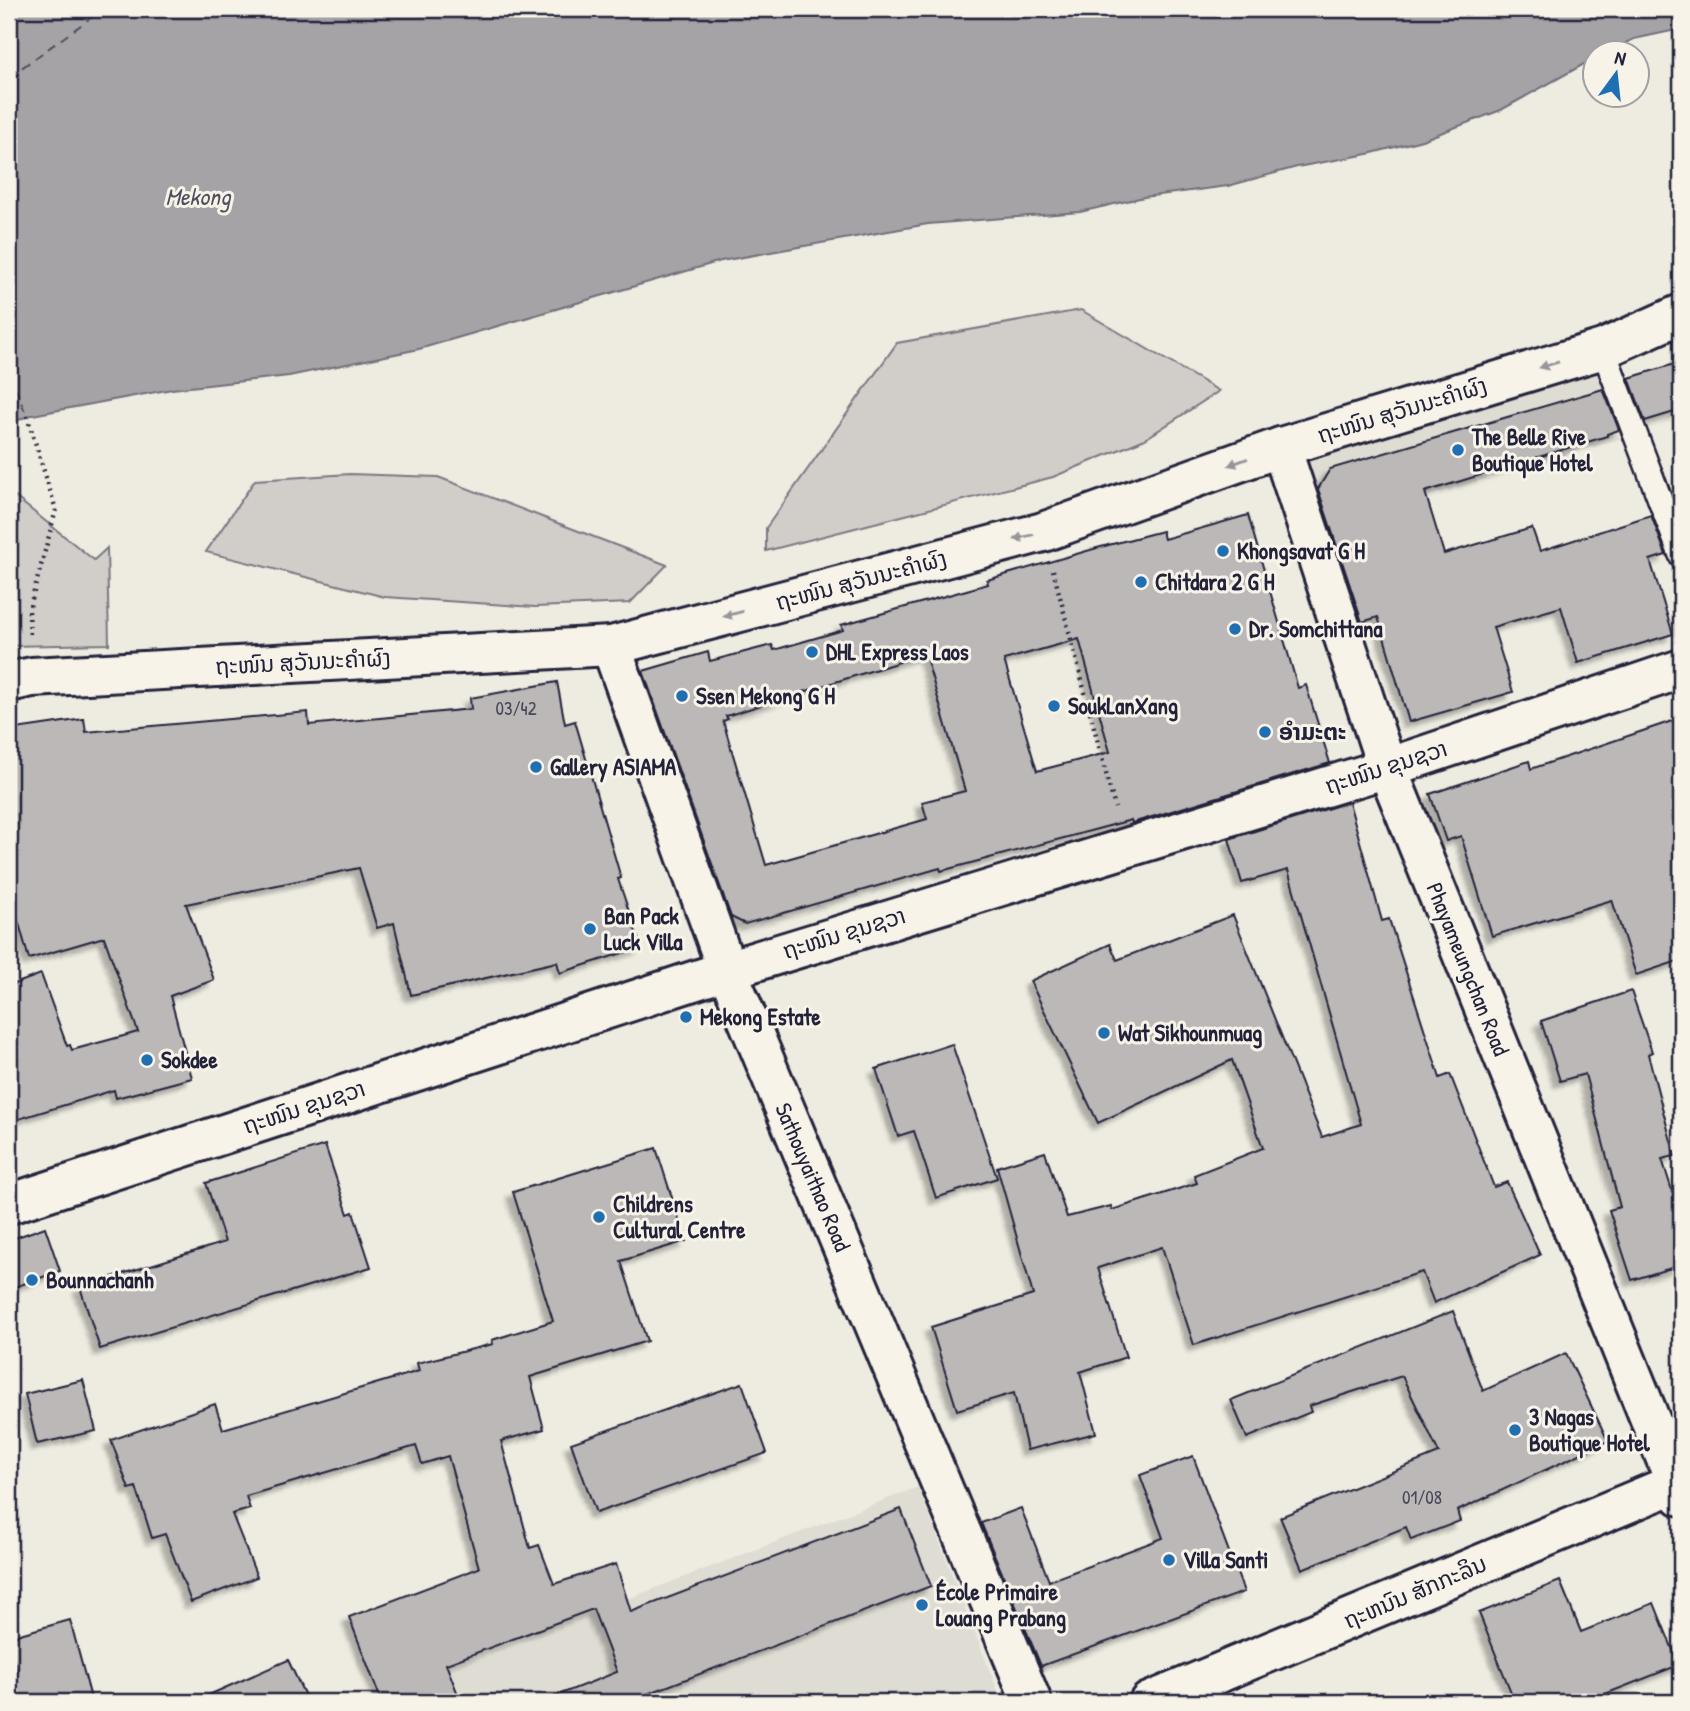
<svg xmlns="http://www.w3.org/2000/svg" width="1690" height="1711" font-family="'Patrick Hand','Noto Sans Lao',sans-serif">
	<defs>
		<filter id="shadow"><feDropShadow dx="-6" dy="6" stdDeviation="2" flood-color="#0004"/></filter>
	</defs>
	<rect width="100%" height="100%" fill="#eeebe1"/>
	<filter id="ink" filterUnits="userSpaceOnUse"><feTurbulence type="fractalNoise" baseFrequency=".0143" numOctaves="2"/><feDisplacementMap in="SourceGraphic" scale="14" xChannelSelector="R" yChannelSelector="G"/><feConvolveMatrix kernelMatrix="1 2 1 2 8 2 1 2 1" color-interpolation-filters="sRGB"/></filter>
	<g filter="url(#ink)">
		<g fill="#dfdcd4" fill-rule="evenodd">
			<polygon points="1599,371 1620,439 1317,529 1297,462"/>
			<path d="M918 1487 1002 1702H581L575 1689 541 1702H461L450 1676 381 1702H360ZM901 1509 930 1586 629 1701 599 1625Z"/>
		</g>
		<g fill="#d1cdc9" stroke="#7a7882" stroke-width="2">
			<polygon points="1081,310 1219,391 1145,439 1053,477 766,551 766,528 897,343"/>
			<polygon points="350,474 438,477 667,565 630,603 535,607 385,597 206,552 255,480"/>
			<polygon points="9,492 94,560 107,548 109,644 9,646"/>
		</g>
		<polygon fill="#a6a3a6" stroke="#716f7b" stroke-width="2" points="9,9 1681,9 1681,29 1634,39 1607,52 1596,52 1595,58 1501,110 1422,140 1368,154 1297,167 1228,186 1144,197 1080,212 928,224 721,261 419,349 289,376 172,389 27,416 9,425"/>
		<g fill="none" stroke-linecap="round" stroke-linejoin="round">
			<g stroke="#504f60" stroke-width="2" stroke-dasharray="9 7" stroke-linecap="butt">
				<polyline points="9,77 103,9"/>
				<polyline points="9,373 27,416"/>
			</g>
		</g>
		<g fill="#bbb8b7" stroke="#22223b" stroke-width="2" fill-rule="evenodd" filter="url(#shadow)">
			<polygon points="1681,362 1681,410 1645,421 1629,378"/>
			<polygon points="1603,389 1619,430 1607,434 1607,436 1425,492 1444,554 1532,528 1540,551 1651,515 1666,555 1650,560 1673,634 1578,663 1561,607 1493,627 1513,692 1409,722 1378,617 1362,622 1318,489 1330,469"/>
			<path d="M1248 515 1298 688 1306 685 1330 763 1132 823 1131 820 941 871 940 868 745 924 731 917 643 671 708 652 710 661 772 645 774 650 843 630 841 625 988 584 987 580 1097 548 1162 531 1164 539ZM1079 639 1110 752 1037 771 1004 660ZM925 654 965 791 922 802 927 819 766 865 723 721 728 719 726 716Z"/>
			<polygon points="557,682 565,724 575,721 621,878 618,879 641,947 560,973 557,962 411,995 394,923 377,928 359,868 186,904 214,980 170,996 192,1078 116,1098 114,1090 9,1122 9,986 41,974 67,1046 70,1045 72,1050 138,1032 104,937 29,959 9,888 9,730 84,719 86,732 308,712 309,725 471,709 470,698"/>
			<polygon points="1681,718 1681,960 1636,975 1612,900 1492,936 1461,836 1446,841 1430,794 1529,761 1531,769"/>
			<polygon points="1349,802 1382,921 1389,919 1440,1078 1450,1074 1494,1187 1507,1182 1540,1255 1434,1303 1422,1272 1194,1345 1162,1247 1098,1268 1126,1357 1080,1372 1096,1433 1027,1450 1014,1393 957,1410 931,1327 1033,1295 997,1167 1045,1152 1067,1217 1111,1206 1112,1210 1197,1183 1194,1175 1263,1148 1232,1060 1098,1123 1030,981 1110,944 1117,960 1233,915 1322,1137 1361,1124 1288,870 1242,883 1229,839"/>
			<polygon points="1631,991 1652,1052 1648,1054 1675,1156 1662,1159 1681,1219 1681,1265 1632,1280 1609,1210 1620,1207 1585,1074 1560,1081 1541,1021"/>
			<polygon points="952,1044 997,1178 936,1198 914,1131 898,1136 876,1069"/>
			<polygon points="325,1145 348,1214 353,1212 371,1267 100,1349 80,1287 225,1242 206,1183"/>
			<polygon points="656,1148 686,1241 621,1261 647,1341 530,1377 544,1429 501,1441 530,1548 539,1545 554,1584 616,1564 631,1612 901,1509 931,1586 626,1702 555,1702 553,1697 617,1672 593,1609 446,1664 461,1702 382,1702 349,1617 479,1568 448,1456 422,1464 416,1446 246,1496 250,1509 232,1514 257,1577 191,1602 165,1534 152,1538 136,1487 129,1489 111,1440 215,1404 223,1429 419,1371 417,1363 493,1344 492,1340 553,1321 513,1192"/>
			<polygon points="45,1227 60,1271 9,1289 9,1240"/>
			<polygon points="1453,1311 1483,1391 1566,1353 1608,1441 1457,1511 1460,1521 1411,1540 1406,1527 1302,1569 1280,1517 1439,1453 1402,1376 1309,1406 1311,1412 1247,1438 1231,1400"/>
			<polygon points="83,1380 96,1431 37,1444 25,1394"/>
			<polygon points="742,1383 767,1453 596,1513 571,1443"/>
			<polygon points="1193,1456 1244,1592 1041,1666 981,1523 1021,1508 1049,1581 1163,1538 1140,1475"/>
			<polygon points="1560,1581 1581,1632 1654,1603 1679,1665 1585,1702 1515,1702 1479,1613"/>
			<polygon points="70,1620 92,1702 9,1702 9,1676 17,1672 9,1637"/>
			<polygon points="288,1660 308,1702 193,1702"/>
		</g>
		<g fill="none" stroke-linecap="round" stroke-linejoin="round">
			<defs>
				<polyline id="service" points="1603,349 1681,555"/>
				<g id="minor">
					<polyline points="1281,447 1387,768 1681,1496"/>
					<polyline points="611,646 727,970 1032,1702"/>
					<polyline points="9,682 32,677 611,646 1043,532 1281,447 1603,349 1681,314"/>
					<polyline points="9,1204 727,970 1387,768 1681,669"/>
				</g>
				<polyline id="secondary" points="1149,1702 1681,1481"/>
			</defs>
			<use href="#service" stroke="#22223b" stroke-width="28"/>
			<use href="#minor" stroke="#22223b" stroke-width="44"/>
			<use href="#secondary" stroke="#22223b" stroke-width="44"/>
			<g stroke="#22223b" stroke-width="4.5" stroke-dasharray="2 5" stroke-linecap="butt">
				<polyline points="27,416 56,510 29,610 30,638"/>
				<polyline points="1053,570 1115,808"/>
			</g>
			<use href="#service" stroke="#f7f3e8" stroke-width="23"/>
			<use href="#minor" stroke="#f7f3e8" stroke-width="38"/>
			<use href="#secondary" stroke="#f7f3e8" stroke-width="38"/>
		</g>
		<defs><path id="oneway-solid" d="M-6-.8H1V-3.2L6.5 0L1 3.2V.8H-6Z" transform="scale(1.75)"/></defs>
		<g fill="#97959a">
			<use href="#oneway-solid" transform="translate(1549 365) rotate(163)"/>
			<use href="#oneway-solid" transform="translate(1238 462) rotate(160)"/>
			<use href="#oneway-solid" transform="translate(1024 537) rotate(165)"/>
			<use href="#oneway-solid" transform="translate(733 614) rotate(165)"/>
		</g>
	</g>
	<g fill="#1f6fb2" stroke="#f7f3e8" stroke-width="2.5">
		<circle cx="1458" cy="450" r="7"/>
		<circle cx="1223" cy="551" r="7"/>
		<circle cx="1141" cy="582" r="7"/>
		<circle cx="1235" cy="629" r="7"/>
		<circle cx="812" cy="652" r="7"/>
		<circle cx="682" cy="696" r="7"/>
		<circle cx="1054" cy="706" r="7"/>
		<circle cx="1265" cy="732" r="7"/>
		<circle cx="536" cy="767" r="7"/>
		<circle cx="590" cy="929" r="7"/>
		<circle cx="686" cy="1017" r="7"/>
		<circle cx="1104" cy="1033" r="7"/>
		<circle cx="147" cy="1060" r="7"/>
		<circle cx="599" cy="1217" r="7"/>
		<circle cx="32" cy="1280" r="7"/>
		<circle cx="1515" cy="1430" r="7"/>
		<circle cx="1169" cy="1560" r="7"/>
		<circle cx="922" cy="1605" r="7"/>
	</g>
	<g text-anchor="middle" stroke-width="6" stroke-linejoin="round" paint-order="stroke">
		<g font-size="19" fill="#48485a">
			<text x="516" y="715">03/42</text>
			<text x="1422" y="1504">01/08</text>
		</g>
		<g font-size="23" fill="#22223b" stroke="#f7f3e8">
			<text transform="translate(1402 410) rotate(-17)" y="8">ຖະໜົນ ສຸວັນນະຄໍາຜົງ</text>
			<text transform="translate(861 580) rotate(-15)" y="8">ຖະໜົນ ສຸວັນນະຄໍາຜົງ</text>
			<text transform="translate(303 662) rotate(-3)" y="8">ຖະໜົນ ສຸວັນນະຄໍາຜົງ</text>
			<text transform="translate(1386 767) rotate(-18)" y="8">ຖະໜົນ ຂຸນຊວາ</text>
			<text transform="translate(844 933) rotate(-17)" y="8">ຖະໜົນ ຂຸນຊວາ</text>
			<text transform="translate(1468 969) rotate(68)" y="8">Phayameungchan Road</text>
			<text transform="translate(304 1107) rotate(-18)" y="8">ຖະໜົນ ຂຸນຊວາ</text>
			<text transform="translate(813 1177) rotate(67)" y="8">Sathouyaithao Road</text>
			<text transform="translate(1415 1592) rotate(-23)" y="8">ຖະຫນົນ ສັກກະລິນ</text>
		</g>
		<g font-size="23" font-weight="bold" fill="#22223b" stroke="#f7f3e8" text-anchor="start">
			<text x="1472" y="445">The Belle Rive<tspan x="1472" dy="26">Boutique Hotel</tspan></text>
			<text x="1237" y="559">Khongsavat G H</text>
			<text x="1155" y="590">Chitdara 2 G H</text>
			<text x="1249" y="637">Dr. Somchittana</text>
			<text x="826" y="660">DHL Express Laos</text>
			<text x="696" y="704">Ssen Mekong G H</text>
			<text x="1068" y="714">SoukLanXang</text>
			<text x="1279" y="740">ອຳມະຕະ</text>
			<text x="550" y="775">Gallery ASIAMA</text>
			<text x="604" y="924">Ban Pack<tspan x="604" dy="26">Luck Villa</tspan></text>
			<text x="700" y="1025">Mekong Estate</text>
			<text x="1118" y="1041">Wat Sikhounmuag</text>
			<text x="161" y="1068">Sokdee</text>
			<text x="613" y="1212">Childrens<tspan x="613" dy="26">Cultural Centre</tspan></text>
			<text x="46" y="1288">Bounnachanh</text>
			<text x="1529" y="1425">3 Nagas<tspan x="1529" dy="26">Boutique Hotel</tspan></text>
			<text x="1183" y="1568">Villa Santi</text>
			<text x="936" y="1600">École Primaire<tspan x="936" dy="26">Louang Prabang</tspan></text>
		</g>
		<g font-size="24" font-style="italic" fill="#504f60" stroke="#f7f3e8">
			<text x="198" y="205">Mekong</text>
		</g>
	</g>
	<rect width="1690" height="1711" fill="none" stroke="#f7f3e8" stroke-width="35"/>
	<rect x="18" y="18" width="1655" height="1676" fill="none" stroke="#22223b" stroke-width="2.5" filter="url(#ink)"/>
	<g transform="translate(1616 74) rotate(15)"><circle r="33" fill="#f7f3e8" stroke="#a29fa3" stroke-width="2"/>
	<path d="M0-5L12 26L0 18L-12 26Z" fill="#1f6fb2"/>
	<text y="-10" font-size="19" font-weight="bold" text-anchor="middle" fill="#22223b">N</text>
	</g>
</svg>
